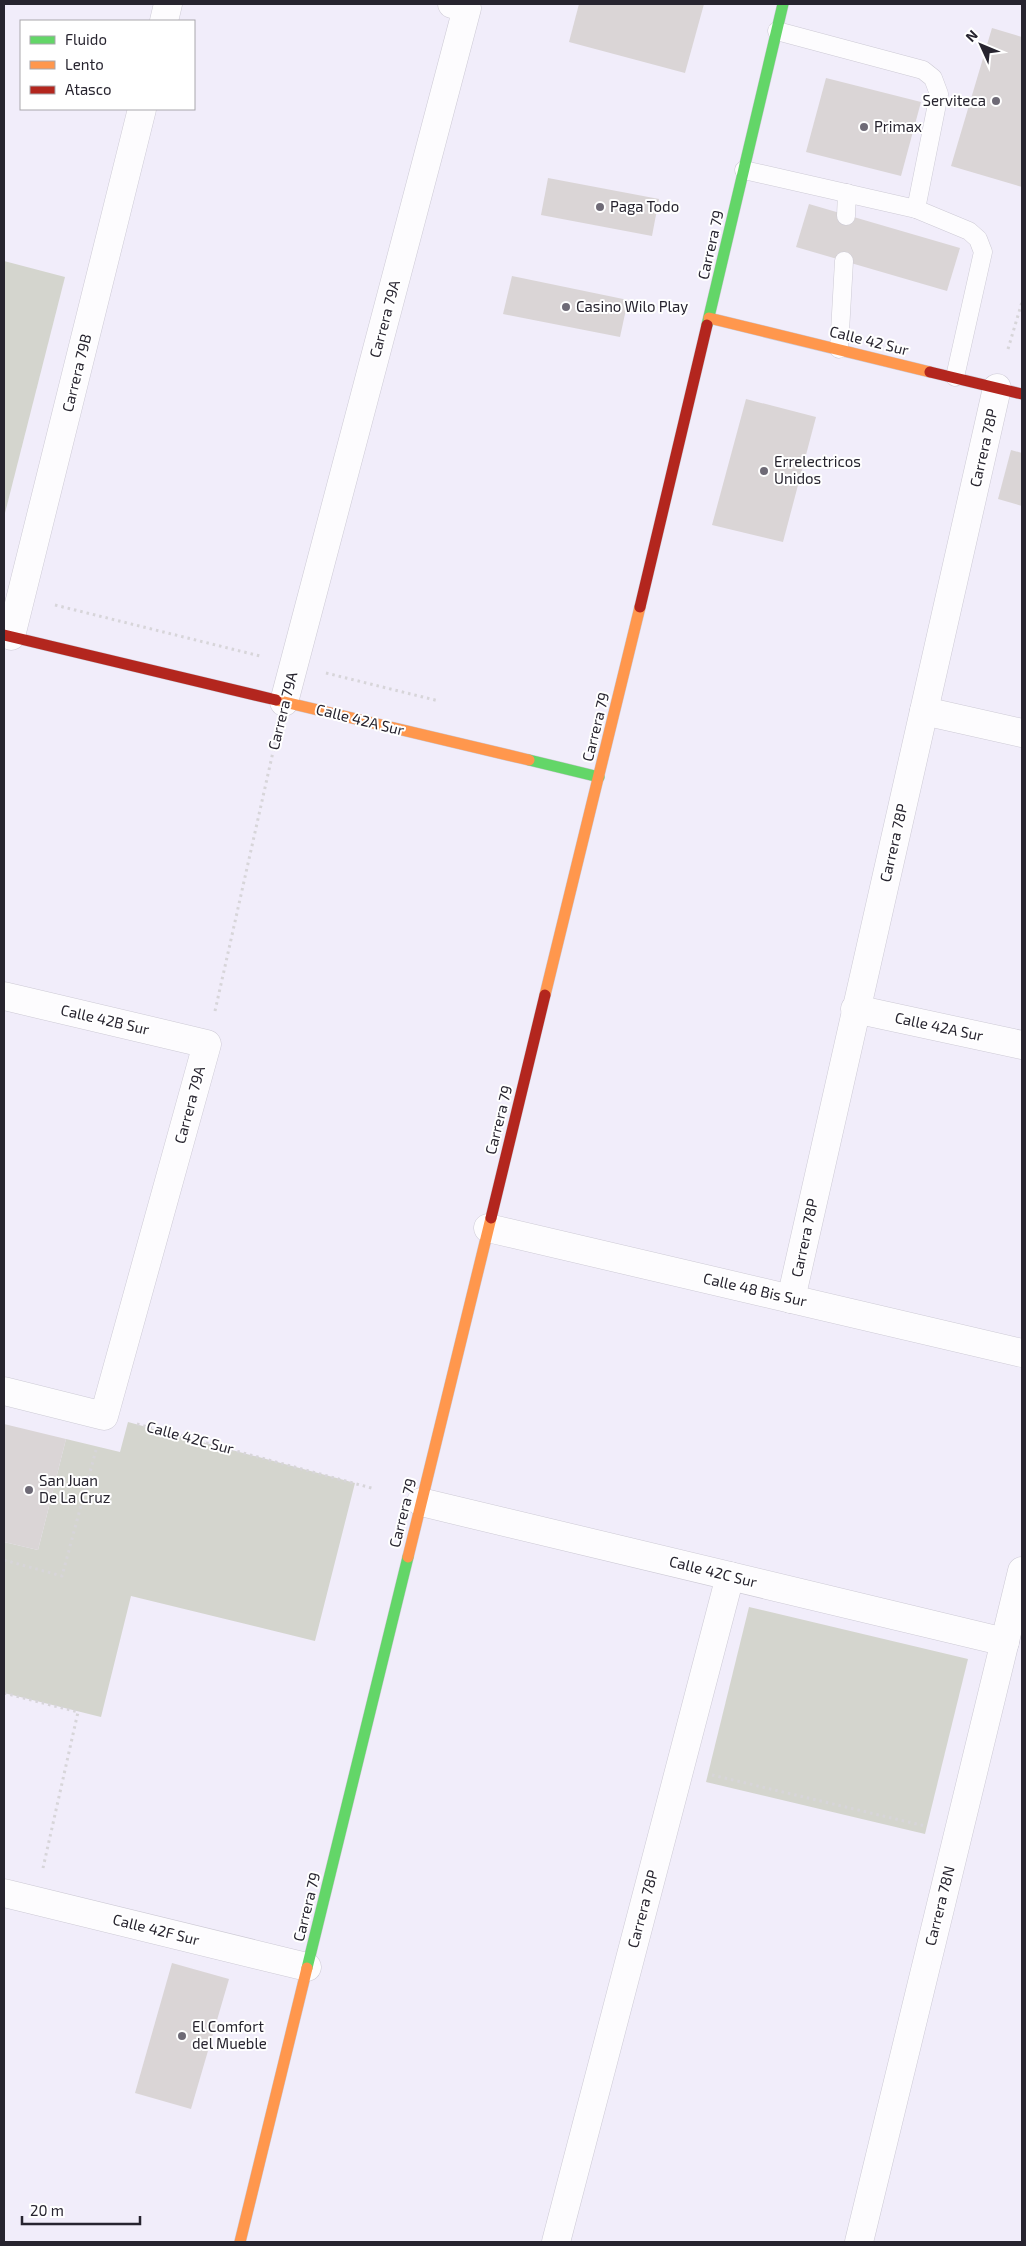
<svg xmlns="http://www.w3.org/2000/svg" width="1026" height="2246" font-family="'Exo 2',sans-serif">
	<rect width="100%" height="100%" fill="#f1edfa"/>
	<g fill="#d4d5ce">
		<polygon points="4,261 65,277 4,517"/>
		<polygon points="128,1422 355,1483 315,1641 131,1596 101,1717 4,1693 4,1542 38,1550 66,1439 120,1452"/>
		<polygon points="749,1607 968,1659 925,1834 706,1782"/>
	</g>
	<g fill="#dad5d6">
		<polygon points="579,4 704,4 685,73 569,42"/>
		<polygon points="992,28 1022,37 1022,187 951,166"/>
		<polygon points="826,78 921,102 901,176 806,152"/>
		<polygon points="548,178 659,199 652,236 541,215"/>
		<polygon points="809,204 960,248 947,291 796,247"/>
		<polygon points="512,276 628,300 620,337 503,314"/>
		<polygon points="746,399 816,417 783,542 712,525"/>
		<polygon points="1011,450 1022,453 1022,506 998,499"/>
		<polygon points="4,1424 66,1439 38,1550 4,1542"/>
		<polygon points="172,1963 229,1979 191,2109 135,2093"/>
	</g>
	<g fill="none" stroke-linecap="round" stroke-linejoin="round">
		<defs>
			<g id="lane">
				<polyline points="777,31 923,70 933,78 939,94 916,209 969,231 978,239 983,252 955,377"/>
				<polyline points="744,170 916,209"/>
				<polyline points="846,216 847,193"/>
				<polyline points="839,349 844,261"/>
			</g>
			<g id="street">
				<polyline points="164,21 168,4"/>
				<polyline points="11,636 142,109"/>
				<polyline points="284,702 467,8 452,4"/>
				<polyline points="924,711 1022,733"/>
				<polyline points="4,996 207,1044 104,1416 4,1391"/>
				<polyline points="855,1009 1022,1045"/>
				<polyline points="488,1228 1022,1353"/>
				<polyline points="791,1299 997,388"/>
				<polyline points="421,1502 1005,1642"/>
				<polyline points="4,1893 307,1967"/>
				<polyline points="556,2242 730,1576"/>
				<polyline points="859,2242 1022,1571"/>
			</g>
			<g id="fast">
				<polyline points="707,325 783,4"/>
				<polyline points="529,760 599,777"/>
				<polyline points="307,1968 408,1557"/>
			</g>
			<g id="slow">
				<polyline points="709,318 930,372"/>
				<polyline points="276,700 529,760"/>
				<polyline points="545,995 640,607"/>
				<polyline points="408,1557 491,1218"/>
				<polyline points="240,2242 307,1968"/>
			</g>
			<g id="jam">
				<polyline points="930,372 1022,394"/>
				<polyline points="640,607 707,325"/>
				<polyline points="4,635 276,700"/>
				<polyline points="491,1218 545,995"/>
			</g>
		</defs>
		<use href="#lane" stroke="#cdcad5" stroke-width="19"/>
		<use href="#street" stroke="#cdcad5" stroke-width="29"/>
		<use href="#fast" stroke="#cdcad5" stroke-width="12"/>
		<use href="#slow" stroke="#cdcad5" stroke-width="12"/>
		<use href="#jam" stroke="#cdcad5" stroke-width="12"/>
		<g stroke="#d7d5d9" stroke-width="3" stroke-dasharray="2.5 4" stroke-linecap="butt">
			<polyline points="1008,349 1022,302"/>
			<polyline points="55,605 260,656"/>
			<polyline points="326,673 439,701"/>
			<polyline points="215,1011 277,734"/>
			<polyline points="137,1424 375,1489"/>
			<polyline points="4,1560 62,1576 96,1450"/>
			<polyline points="4,1693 78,1712 43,1868"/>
			<polyline points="712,1775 925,1826"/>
		</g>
		<use href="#lane" stroke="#fdfcfe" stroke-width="18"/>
		<use href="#street" stroke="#fdfcfe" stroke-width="28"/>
		<use href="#fast" stroke="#63d668" stroke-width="11"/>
		<use href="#slow" stroke="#ff974d" stroke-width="11"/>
		<use href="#jam" stroke="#b3261e" stroke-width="11"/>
	</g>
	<g fill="#6e6a76" stroke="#fff" stroke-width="2">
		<circle cx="996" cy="101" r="5"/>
		<circle cx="864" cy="127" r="5"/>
		<circle cx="600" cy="207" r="5"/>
		<circle cx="566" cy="307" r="5"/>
		<circle cx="764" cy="471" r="5"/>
		<circle cx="29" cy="1490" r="5"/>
		<circle cx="182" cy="2036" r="5"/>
	</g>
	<g text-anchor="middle" stroke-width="4" stroke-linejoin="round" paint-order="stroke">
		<g font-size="15" fill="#27242f" stroke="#fff" text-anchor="start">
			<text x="986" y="106" text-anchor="end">Serviteca</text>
			<text x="874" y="132">Primax</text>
			<text x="610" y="212">Paga Todo</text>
			<text x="576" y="312">Casino Wilo Play</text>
			<text x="774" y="467">Errelectricos<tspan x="774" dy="17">Unidos</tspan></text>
			<text x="39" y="1486">San Juan<tspan x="39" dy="17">De La Cruz</tspan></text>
			<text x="192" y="2032">El Comfort<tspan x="192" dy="17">del Mueble</tspan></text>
		</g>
		<g font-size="15" fill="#27242f" stroke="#fff">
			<text transform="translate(711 245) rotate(-77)" y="5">Carrera 79</text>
			<text transform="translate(385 319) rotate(-75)" y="5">Carrera 79A</text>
			<text transform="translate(869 341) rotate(14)" y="5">Calle 42 Sur</text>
			<text transform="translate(77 373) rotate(-76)" y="5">Carrera 79B</text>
			<text transform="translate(984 448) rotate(-77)" y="5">Carrera 78P</text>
			<text transform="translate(283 711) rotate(-76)" y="5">Carrera 79A</text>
			<text transform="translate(360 720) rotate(14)" y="5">Calle 42A Sur</text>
			<text transform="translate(596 727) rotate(-76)" y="5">Carrera 79</text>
			<text transform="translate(894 843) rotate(-77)" y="5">Carrera 78P</text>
			<text transform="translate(105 1020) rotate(13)" y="5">Calle 42B Sur</text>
			<text transform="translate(939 1027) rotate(12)" y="5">Calle 42A Sur</text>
			<text transform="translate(190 1105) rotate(-75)" y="5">Carrera 79A</text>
			<text transform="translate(499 1120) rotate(-76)" y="5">Carrera 79</text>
			<text transform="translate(805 1238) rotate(-78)" y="5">Carrera 78P</text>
			<text transform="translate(755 1290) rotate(13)" y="5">Calle 48 Bis Sur</text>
			<text transform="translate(190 1438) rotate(15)" y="5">Calle 42C Sur</text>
			<text transform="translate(403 1513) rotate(-76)" y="5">Carrera 79</text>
			<text transform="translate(713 1572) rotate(14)" y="5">Calle 42C Sur</text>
			<text transform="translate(940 1906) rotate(-76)" y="5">Carrera 78N</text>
			<text transform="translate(307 1907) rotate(-76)" y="5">Carrera 79</text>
			<text transform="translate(643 1909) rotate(-75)" y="5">Carrera 78P</text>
			<text transform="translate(156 1930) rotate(14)" y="5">Calle 42F Sur</text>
		</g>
	</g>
	<rect width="1026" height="2246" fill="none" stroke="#27242f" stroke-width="10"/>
	<rect x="20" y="20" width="175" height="90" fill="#ffffff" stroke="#a9a7ac"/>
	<rect x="30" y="36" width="25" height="8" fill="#63d668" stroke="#a9a7ac"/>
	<text x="65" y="45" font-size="15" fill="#27242f">Fluido</text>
	<rect x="30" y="61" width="25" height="8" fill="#ff974d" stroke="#a9a7ac"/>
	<text x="65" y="70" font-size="15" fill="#27242f">Lento</text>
	<rect x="30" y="86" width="25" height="8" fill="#b3261e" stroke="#a9a7ac"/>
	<text x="65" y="95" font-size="15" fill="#27242f">Atasco</text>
	<g transform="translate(981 45) rotate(314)" stroke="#ffffff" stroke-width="4" paint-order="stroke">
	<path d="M0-4L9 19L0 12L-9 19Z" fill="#27242f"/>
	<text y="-8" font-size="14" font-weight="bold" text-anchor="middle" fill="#27242f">N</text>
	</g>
	<path d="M22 2216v8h118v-8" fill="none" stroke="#27242f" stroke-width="2.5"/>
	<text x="30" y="2216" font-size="15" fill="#27242f" stroke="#ffffff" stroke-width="4" paint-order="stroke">20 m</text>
</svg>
